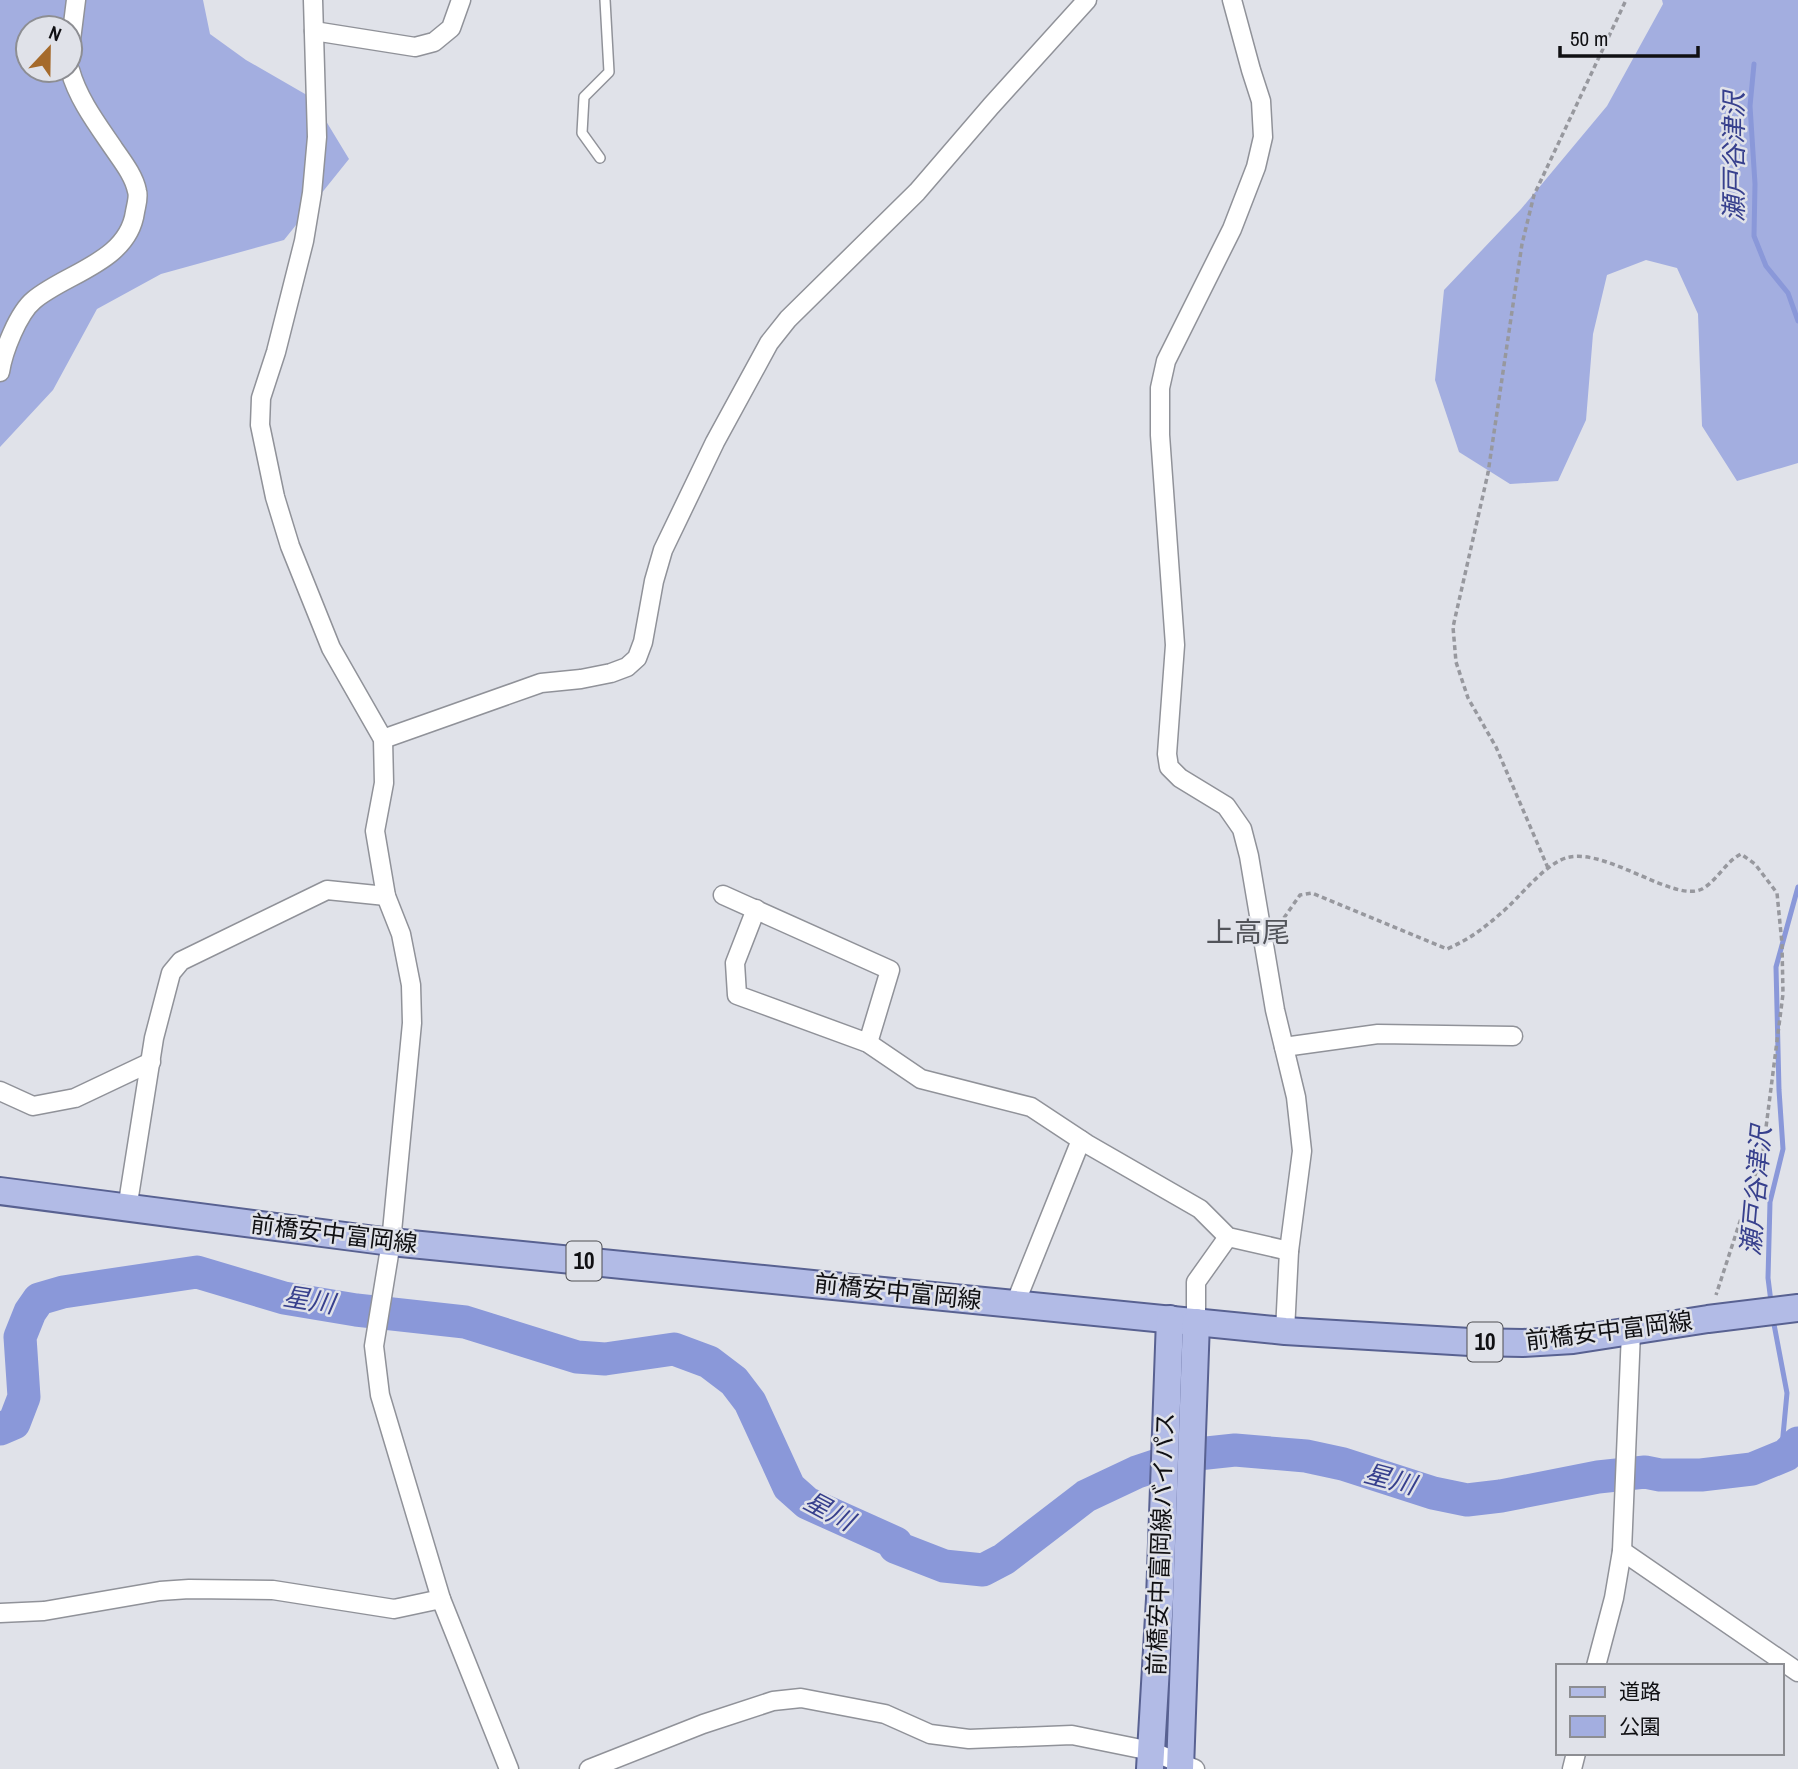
<svg xmlns="http://www.w3.org/2000/svg" width="1798" height="1769" font-family="'Archivo Narrow','Noto Sans JP',sans-serif">
	<rect width="100%" height="100%" fill="#e0e2e9"/>
	<g fill="#a3aee0" fill-rule="evenodd">
		<path d="M0 0H203L210 34 246 60 312 98 349 159 284 240 161 274 97 309 53 390 0 447ZM28 28H70V70H28Z"/>
		<polygon points="1662,0 1798,0 1798,463 1737,481 1702,426 1698,314 1677,268 1646,260 1607,275 1593,334 1586,420 1558,481 1510,484 1459,452 1435,380 1444,290 1521,209 1607,106 1663,4"/>
	</g>
	<g fill="none" stroke-linecap="round" stroke-linejoin="round">
		<g stroke="#8a98d9" stroke-width="5">
			<polyline points="1754,64 1750,106 1755,184 1754,236 1766,266 1788,293 1798,321"/>
			<polyline points="1771,1302 1768,1278 1770,1202 1783,1149 1779,1090 1776,967 1798,887"/>
			<polyline points="1773,1319 1787,1393 1781,1457"/>
		</g>
		<polyline stroke="#8a98d9" stroke-width="33" points="0,1429 14,1423 24,1397 20,1337 30,1312 39,1299 63,1292 197,1272 284,1298 356,1310 465,1322 577,1357 605,1359 674,1349 709,1362 734,1381 750,1402 789,1487 807,1503 896,1543 895,1547 944,1566 983,1570 1004,1559 1086,1496 1137,1472 1188,1455 1235,1450 1306,1456 1343,1464 1433,1493 1467,1500 1501,1496 1598,1477 1645,1472 1660,1475 1701,1475 1752,1469 1786,1455 1798,1443"/>
		<defs>
			<polyline id="service" points="600,158 582,133 584,97 609,72 605,0"/>
			<g id="minor">
				<polyline points="313,0 317,137 312,193 304,241 276,352 261,398 260,425 275,497 290,546 331,648 383,739 384,783 375,831 386,896 401,934 411,985 412,1023 391,1242 374,1346 380,1395 441,1599"/>
				<polyline points="1232,0 1251,70 1261,101 1263,137 1256,167 1232,229 1166,361 1160,388 1160,435 1175,645 1167,754 1169,767 1180,778 1226,806 1242,829 1249,856 1275,1010 1296,1097 1302,1151 1289,1251 1285,1331"/>
				<polyline points="314,31 415,47 434,42 451,28 461,0"/>
				<polyline points="70,48 76,0"/>
				<path d="M0 372C3 352 18 313 34 300 66 273 128 262 135 212 136 206 139 197 137 191 134 176 123 162 114 149 97 124 78 99 70 70"/>
				<polyline points="383,739 541,683 581,679 611,673 627,667 637,658 643,642 654,581 663,550 715,442 769,343 788,319 917,192 991,106 1087,0"/>
				<polyline points="723,895 890,970 868,1043"/>
				<polyline points="756,909 735,963 737,995 868,1043 921,1079 1031,1107 1087,1144 1200,1209 1228,1237 1289,1251"/>
				<polyline points="1284,1047 1378,1034 1513,1036"/>
				<polyline points="0,1091 33,1106 75,1098 151,1062"/>
				<polyline points="127,1209 154,1038 171,973 181,961 327,890 386,896"/>
				<polyline points="1015,1304 1081,1140"/>
				<polyline points="1196,1322 1196,1282 1228,1237"/>
				<polyline points="1622,1551 1798,1672"/>
				<polyline points="0,1613 44,1611 160,1591 189,1589 273,1590 394,1609 441,1599 509,1769"/>
				<polyline points="1596,1666 1614,1598 1622,1551 1631,1332"/>
				<polyline points="589,1769 703,1724 773,1701 801,1698 885,1714 930,1734 969,1739 1072,1735 1151,1751 1195,1769"/>
				<polyline points="1572,1769 1576,1753"/>
			</g>
			<g id="primary">
				<polyline points="0,1191 391,1242 1285,1331 1470,1342 1523,1343 1573,1340 1708,1319 1798,1308"/>
				<polyline points="1150,1769 1160,1599 1170,1319"/>
				<polyline points="1180,1769 1196,1322"/>
			</g>
		</defs>
		<use href="#service" stroke="#909299" stroke-width="12"/>
		<use href="#minor" stroke="#909299" stroke-width="21"/>
		<use href="#primary" stroke="#586191" stroke-width="30"/>
		<g stroke="#97989e" stroke-width="3.5" stroke-dasharray="5 3.5" stroke-linecap="butt">
			<polyline points="1548,868 1496,747 1468,698 1456,662 1453,627 1488,473 1522,244 1534,195 1626,0"/>
			<path d="M1279 925 1300 895 1312 893 1447 949C1468 940 1483 929 1500 914 1519 899 1546 861 1570 857 1610 850 1675 903 1702 889 1718 880 1725 862 1741 854L1755 864 1777 893 1782 944 1783 994 1763 1151 1716 1295"/>
		</g>
		<use href="#service" stroke="#fff" stroke-width="9"/>
		<use href="#minor" stroke="#fff" stroke-width="18"/>
		<use href="#primary" stroke="#b2bbe6" stroke-width="26"/>
	</g>
	<g text-anchor="middle" stroke-width="5" stroke-linejoin="round" paint-order="stroke">
		<g fill="#e0e2e9" stroke="#4e4f53" stroke-width="2">
			<rect x="566.5" y="1241.5" width="35" height="39" rx="5"/>
			<rect x="1467.5" y="1322.5" width="35" height="39" rx="5"/>
		</g>
		<g font-size="23" font-weight="bold" fill="#101013">
			<text x="584" y="1269">10</text>
			<text x="1485" y="1350">10</text>
		</g>
		<g font-size="24" fill="#101013" stroke="#e0e2e9">
			<text transform="translate(334 1234) rotate(7)" y="8">前橋安中富岡線</text>
			<text transform="translate(898 1292) rotate(6)" y="8">前橋安中富岡線</text>
			<text transform="translate(1609 1331) rotate(-7)" y="8">前橋安中富岡線</text>
			<text transform="translate(1161 1544) rotate(-88)" y="8">前橋安中富岡線バイパス</text>
		</g>
		<g font-size="26" font-style="italic" fill="#37408d" stroke="#e0e2e9">
			<text transform="translate(1734 157) rotate(-90)" y="9">瀬戸谷津沢</text>
			<text transform="translate(1756 1191) rotate(-85)" y="9">瀬戸谷津沢</text>
			<text transform="translate(309 1300) rotate(9)" y="9">星川</text>
			<text transform="translate(1390 1479) rotate(15)" y="9">星川</text>
			<text transform="translate(829 1511) rotate(28)" y="9">星川</text>
		</g>
		<g font-size="28" fill="#52545a" stroke="#e0e2e9">
			<text x="1248" y="942">上高尾</text>
		</g>
	</g>
	<rect x="1556" y="1664" width="228" height="91" fill="#e0e2e9" stroke="#8d8e93" stroke-width="2"/>
	<rect x="1570" y="1687" width="35" height="10" fill="#b2bbe6" stroke="#8d8e93" stroke-width="2"/>
	<text x="1619" y="1699" font-size="21" fill="#101013">道路</text>
	<rect x="1570" y="1716" width="35" height="21" fill="#a3aee0" stroke="#8d8e93" stroke-width="2"/>
	<text x="1619" y="1734" font-size="21" fill="#101013">公園</text>
	<g transform="translate(49 49) rotate(22)"><circle r="33" fill="#e0e2e9" stroke="#8d8e93" stroke-width="2"/>
	<path d="M0-5L12 26L0 18L-12 26Z" fill="#a56a2b"/>
	<text y="-10" font-size="19" font-weight="bold" text-anchor="middle" fill="#101013">N</text>
	</g>
	<path d="M1560 46v10h138v-10" fill="none" stroke="#101013" stroke-width="3.5"/>
	<text x="1570" y="46" font-size="21" fill="#101013" stroke="#e0e2e9" stroke-width="5" paint-order="stroke">50 m</text>
</svg>
